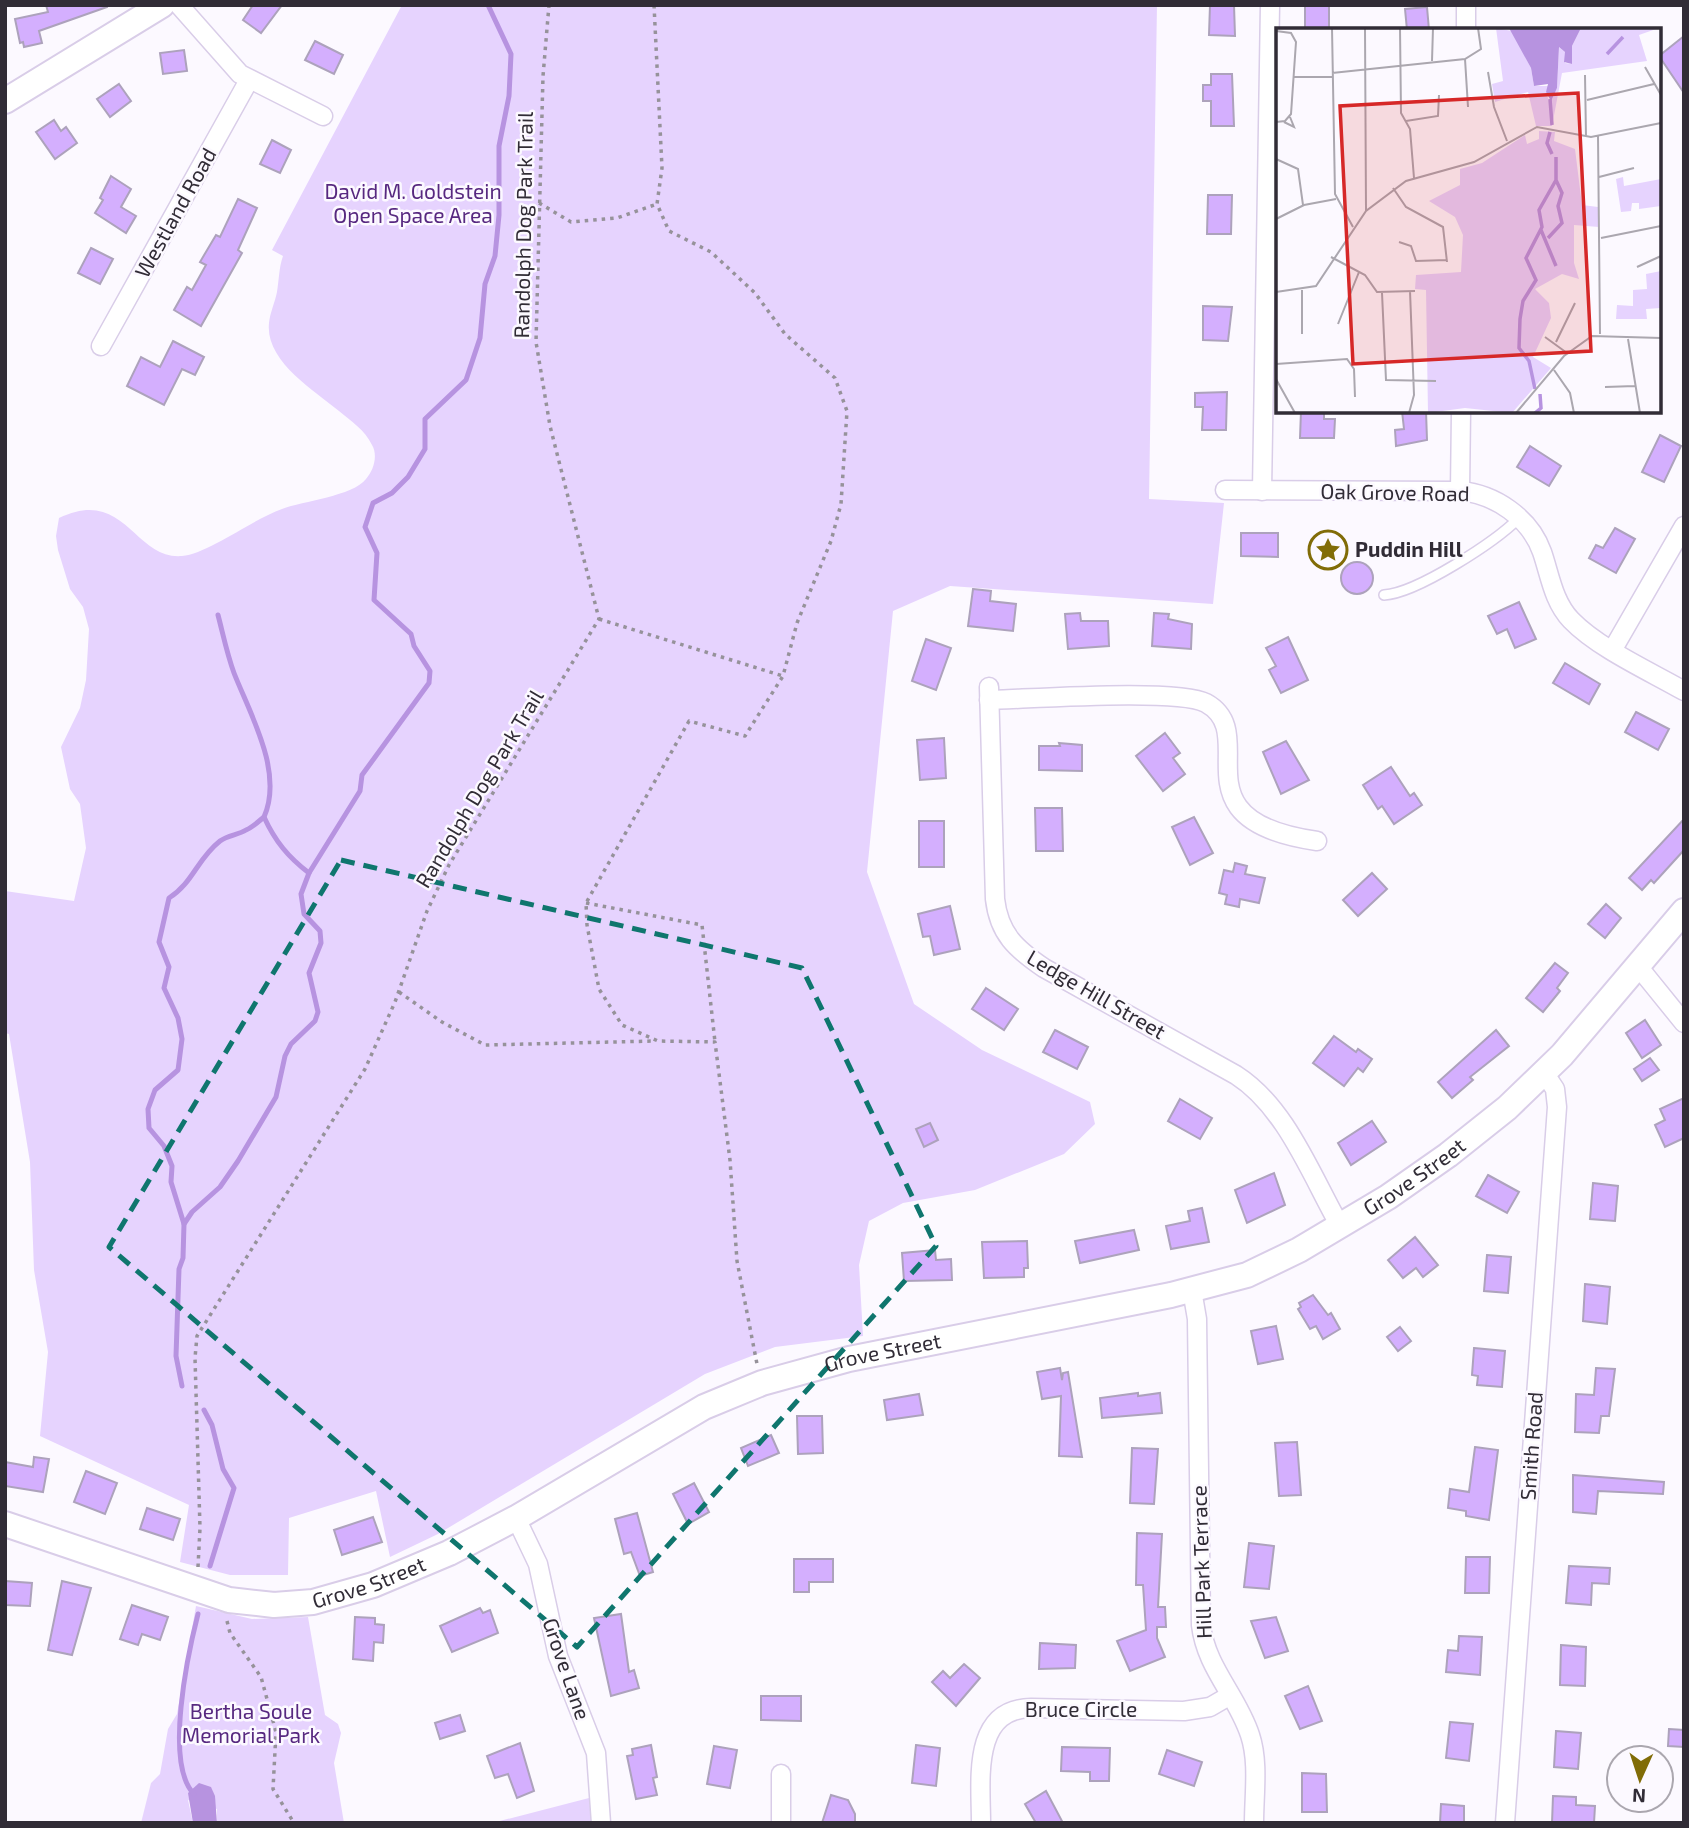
<svg xmlns="http://www.w3.org/2000/svg" width="1689" height="1828" font-family="'Exo 2',sans-serif">
	<rect width="100%" height="100%" fill="#fcf9ff"/>
	<g fill="#e6d3fe">
		<path d="M402 5H1157L1149 499 1224 503 1213 604 950 586 893 611 867 872 914 1004 982 1050 1090 1102 1095 1124 1064 1154 975 1190 903 1203 869 1221 859 1265 863 1336 775 1347 705 1374 438 1534 390 1557 376 1491 289 1518 288 1575H230L180 1562 189 1505 40 1436 48 1352 34 1270 30 1162 9 1034 5 1033V891L74 901 86 848 80 804 70 789 61 747 80 708 86 680 89 629 83 607 70 589 58 550 56 536 59 518C125 486 134 560 182 556 208 554 253 519 282 509 303 501 353 496 366 479 374 470 378 455 372 445 365 430 351 421 339 411 314 390 265 361 269 323 270 313 275 302 277 292 279 280 279 267 283 256L272 250Z"/>
		<polygon points="196,1606 252,1619 308,1617 325,1715 338,1724 341,1733 334,1763 344,1823 217,1823 217,1809 188,1800 193,1823 141,1823 151,1783 160,1774 168,1729 177,1714"/>
		<polygon points="589,1798 592,1823 492,1823"/>
	</g>
	<polygon fill="#b793e0" points="199,1783 211,1787 215,1796 217,1823 193,1823 188,1793"/>
	<g fill="none" stroke-linecap="round" stroke-linejoin="round">
		<g stroke="#b793e0" stroke-width="5">
			<path d="M218 615C223 634 227 654 234 673 250 714 284 772 264 817 275 841 288 857 309 873"/>
			<path d="M184 1224 171 1182 172 1166 164 1146 149 1128 148 1109 155 1090 178 1070 182 1039 178 1018 164 988 169 967 159 942 169 898C193 883 197 859 220 841 228 835 238 835 246 830 253 827 259 821 264 817"/>
			<polyline points="182,1386 176,1356 179,1269 183,1258 184,1224 192,1212 220,1187 238,1161 276,1097 285,1056 291,1044 315,1021 318,1012 309,973 321,943 320,931 304,914 301,894 309,873 360,791 362,775 429,683 430,671 414,646 411,634 374,600 377,553 365,527 373,503 392,493 408,477 425,449 425,419 466,380 480,338 485,284 495,256 499,215 499,146 509,96 511,54 488,5"/>
			<polyline points="204,1410 212,1425 223,1469 234,1488 210,1566"/>
			<path d="M194 1794C164 1764 188 1653 198 1614"/>
		</g>
	</g>
	<g fill="#d4affe" stroke="#ada2bc" stroke-width="2">
		<polygon points="46,5 107,5 107,7 39,31 42,43 24,47 23,42 20,43 15,19 48,12"/>
		<polygon points="253,5 282,5 261,33 243,20"/>
		<polygon points="1210,5 1234,5 1235,36 1209,35"/>
		<rect x="1305" y="5" width="24" height="25"/>
		<polygon points="1427,7 1429,30 1407,30 1405,9"/>
		<polygon points="1684,36 1684,93 1659,56"/>
		<polygon points="315,41 343,55 334,74 305,60"/>
		<polygon points="184,50 187,71 163,74 160,53"/>
		<polygon points="1211,74 1232,74 1234,126 1211,126 1211,101 1203,101 1203,85 1211,85"/>
		<polygon points="119,84 131,101 110,117 97,99"/>
		<polygon points="54,120 61,131 66,127 77,143 55,159 36,132"/>
		<polygon points="272,140 291,150 280,173 260,164"/>
		<polygon points="111,176 131,189 121,207 136,216 126,233 95,213 103,200 100,198"/>
		<polygon points="1208,195 1232,195 1231,234 1207,234"/>
		<polygon points="238,199 257,208 238,250 242,253 201,326 174,310 187,287 192,290 206,265 200,262 216,235 220,237"/>
		<polygon points="91,248 113,259 100,284 78,273"/>
		<polygon points="1203,306 1232,307 1228,341 1203,340"/>
		<polygon points="173,341 204,357 195,375 182,369 164,405 127,386 141,357 160,367"/>
		<polygon points="1227,392 1226,430 1202,430 1203,407 1195,407 1195,393"/>
		<polygon points="1301,411 1324,411 1324,419 1335,419 1334,438 1300,438"/>
		<polygon points="1402,411 1426,411 1427,440 1396,446 1395,430 1404,429"/>
		<polygon points="1660,435 1681,446 1664,482 1642,472"/>
		<polygon points="1530,446 1561,466 1549,486 1517,467"/>
		<polygon points="1615,528 1635,539 1616,573 1589,558 1596,545 1603,548"/>
		<polygon points="1241,533 1278,533 1278,557 1241,556"/>
		<circle cx="1357" cy="578" r="16"/>
		<polygon points="973,589 991,591 990,601 1016,604 1013,631 968,626"/>
		<polygon points="1519,602 1536,639 1515,648 1507,629 1497,634 1488,616"/>
		<polygon points="1080,613 1081,621 1108,621 1109,646 1068,649 1065,614"/>
		<polygon points="1154,613 1169,614 1168,619 1192,624 1191,649 1152,646"/>
		<polygon points="1288,637 1308,680 1281,693 1269,670 1276,666 1266,648"/>
		<polygon points="926,639 951,648 936,690 912,681"/>
		<polygon points="1565,663 1600,684 1589,704 1553,683"/>
		<polygon points="1636,712 1669,729 1658,750 1625,732"/>
		<polygon points="1165,733 1180,753 1173,758 1185,774 1163,791 1136,756"/>
		<polygon points="944,738 946,778 920,780 917,740"/>
		<polygon points="1286,741 1309,780 1281,794 1263,752"/>
		<polygon points="1059,743 1082,745 1082,771 1039,770 1039,746 1060,746"/>
		<polygon points="1391,767 1410,796 1414,793 1422,805 1394,824 1382,806 1378,809 1363,785"/>
		<polygon points="1035,808 1062,808 1063,851 1036,851"/>
		<polygon points="1194,817 1213,853 1190,865 1172,827"/>
		<polygon points="1684,819 1684,850 1654,883 1651,880 1642,890 1629,878"/>
		<rect x="919" y="821" width="25" height="46"/>
		<polygon points="1235,863 1247,866 1245,874 1265,878 1259,903 1240,899 1239,907 1225,904 1227,895 1219,893 1224,870 1233,872"/>
		<polygon points="1372,873 1387,889 1358,916 1343,900"/>
		<polygon points="1606,904 1621,918 1605,938 1588,924"/>
		<polygon points="950,906 960,949 934,955 930,936 923,937 918,914"/>
		<polygon points="1555,963 1568,973 1557,988 1560,991 1543,1012 1526,998"/>
		<polygon points="986,988 1018,1009 1004,1030 972,1009"/>
		<polygon points="1645,1020 1661,1045 1642,1058 1626,1033"/>
		<polygon points="1055,1030 1088,1047 1077,1069 1043,1052"/>
		<polygon points="1496,1030 1509,1046 1470,1077 1473,1080 1452,1098 1438,1082"/>
		<polygon points="1334,1036 1356,1052 1358,1049 1372,1059 1363,1072 1358,1068 1344,1086 1313,1063"/>
		<polygon points="1650,1058 1659,1070 1642,1081 1634,1069"/>
		<polygon points="1684,1098 1684,1138 1665,1147 1655,1125 1665,1120 1660,1109"/>
		<polygon points="1180,1099 1212,1118 1200,1139 1168,1121"/>
		<polygon points="1372,1121 1386,1142 1351,1165 1338,1143"/>
		<polygon points="930,1123 938,1140 924,1147 916,1129"/>
		<polygon points="1274,1173 1285,1205 1247,1223 1235,1190"/>
		<polygon points="1488,1175 1519,1192 1507,1213 1476,1196"/>
		<polygon points="1593,1183 1618,1186 1615,1221 1590,1219"/>
		<polygon points="1202,1208 1209,1242 1171,1249 1166,1226 1190,1221 1188,1211"/>
		<polygon points="1134,1230 1139,1250 1080,1263 1075,1241"/>
		<polygon points="1415,1237 1438,1265 1423,1277 1416,1268 1403,1278 1388,1260"/>
		<polygon points="1027,1241 1028,1268 1024,1268 1024,1277 984,1278 982,1242"/>
		<polygon points="935,1250 936,1260 951,1259 952,1280 904,1281 902,1253"/>
		<polygon points="1487,1255 1511,1257 1508,1293 1484,1291"/>
		<polygon points="1585,1284 1610,1287 1607,1324 1583,1321"/>
		<polygon points="1313,1295 1328,1315 1331,1313 1340,1329 1323,1339 1316,1326 1310,1329 1298,1309 1301,1307 1299,1303"/>
		<polygon points="1276,1326 1283,1359 1258,1364 1251,1331"/>
		<polygon points="1400,1327 1411,1341 1398,1351 1387,1337"/>
		<polygon points="1474,1348 1505,1351 1502,1387 1477,1385 1478,1376 1472,1375"/>
		<polygon points="1060,1368 1062,1380 1063,1373 1068,1372 1082,1457 1059,1456 1061,1396 1042,1399 1037,1372"/>
		<polygon points="1596,1368 1615,1369 1609,1416 1601,1416 1599,1433 1575,1432 1576,1394 1594,1395"/>
		<polygon points="1138,1393 1138,1396 1160,1393 1162,1413 1102,1418 1100,1398"/>
		<polygon points="919,1394 923,1415 887,1420 884,1400"/>
		<polygon points="797,1416 822,1416 823,1453 798,1454"/>
		<polygon points="771,1435 779,1453 748,1466 741,1448"/>
		<polygon points="1297,1442 1301,1495 1279,1496 1275,1443"/>
		<polygon points="1475,1447 1498,1450 1489,1520 1466,1516 1466,1511 1448,1508 1450,1489 1469,1492"/>
		<polygon points="1132,1448 1158,1449 1154,1504 1130,1503"/>
		<polygon points="34,1457 49,1459 43,1492 5,1486 5,1462 33,1467"/>
		<polygon points="86,1471 117,1483 105,1514 74,1502"/>
		<polygon points="1573,1475 1664,1482 1663,1494 1598,1491 1596,1514 1573,1512"/>
		<polygon points="694,1483 709,1512 688,1524 673,1494"/>
		<polygon points="147,1508 180,1519 173,1540 140,1529"/>
		<polygon points="637,1513 653,1572 640,1576 631,1552 624,1554 615,1519"/>
		<polygon points="373,1517 382,1542 342,1555 334,1530"/>
		<polygon points="1137,1533 1162,1534 1158,1607 1165,1607 1166,1627 1157,1627 1157,1638 1165,1657 1130,1671 1117,1641 1146,1630 1143,1585 1136,1585"/>
		<polygon points="1249,1543 1274,1546 1269,1589 1244,1587"/>
		<polygon points="1466,1557 1490,1557 1489,1593 1465,1593"/>
		<polygon points="794,1559 833,1559 833,1582 809,1582 809,1592 794,1592"/>
		<polygon points="1569,1566 1610,1568 1609,1584 1592,1583 1591,1605 1566,1603"/>
		<polygon points="5,1581 32,1583 30,1606 5,1605"/>
		<polygon points="62,1581 91,1588 72,1655 48,1650"/>
		<polygon points="132,1605 168,1617 160,1640 142,1634 138,1645 120,1639"/>
		<polygon points="480,1608 483,1613 490,1610 498,1633 452,1652 440,1626"/>
		<polygon points="621,1614 629,1672 634,1670 639,1688 611,1696 594,1618"/>
		<polygon points="355,1617 375,1618 375,1624 384,1625 383,1643 374,1642 373,1661 353,1659"/>
		<polygon points="1276,1617 1288,1651 1265,1658 1251,1621"/>
		<polygon points="1459,1636 1482,1637 1480,1675 1446,1672 1448,1650 1458,1651"/>
		<polygon points="1040,1643 1076,1645 1075,1668 1039,1669"/>
		<polygon points="1561,1645 1586,1647 1585,1686 1560,1685"/>
		<polygon points="964,1664 980,1678 956,1706 932,1682 943,1671 950,1678"/>
		<polygon points="1308,1686 1322,1721 1300,1729 1285,1696"/>
		<polygon points="761,1696 801,1696 801,1721 761,1720"/>
		<polygon points="460,1715 465,1731 440,1739 435,1723"/>
		<polygon points="1450,1722 1473,1724 1469,1761 1446,1758"/>
		<polygon points="1669,1729 1684,1730 1684,1747 1668,1746"/>
		<polygon points="1556,1731 1581,1733 1578,1769 1554,1767"/>
		<polygon points="520,1743 534,1791 517,1798 508,1774 495,1778 487,1756"/>
		<polygon points="651,1745 657,1777 653,1778 657,1795 636,1799 627,1756 633,1755 632,1749"/>
		<polygon points="916,1745 940,1748 936,1786 912,1783"/>
		<polygon points="714,1746 737,1750 730,1788 707,1784"/>
		<polygon points="1062,1747 1110,1748 1109,1781 1090,1781 1090,1772 1061,1771"/>
		<polygon points="1167,1750 1202,1762 1194,1786 1159,1774"/>
		<polygon points="1302,1773 1326,1774 1327,1812 1302,1812"/>
		<polygon points="1046,1791 1063,1823 1036,1823 1025,1804"/>
		<polygon points="831,1795 848,1800 855,1814 855,1823 822,1823"/>
		<polygon points="1553,1796 1576,1797 1576,1805 1595,1806 1594,1823 1552,1823"/>
		<polygon points="1441,1804 1464,1806 1464,1823 1440,1823"/>
	</g>
	<g fill="none" stroke-linecap="round" stroke-linejoin="round">
		<defs>
			<path id="lane" d="M1384 595C1417 593 1495 542 1519 518"/>
			<g id="street">
				<polyline points="179,5 240,74 323,116"/>
				<polyline points="1466,30 1466,5"/>
				<polyline points="101,346 249,80"/>
				<path d="M1225 490 1460 491C1495 494 1530 518 1542 552 1550 575 1553 601 1571 620 1598 648 1649 671 1684 691"/>
				<polyline points="1262,491 1270,5"/>
				<polyline points="1460,491 1461,411"/>
				<polyline points="1613,649 1684,526"/>
				<path d="M989 687 995 899C999 934 1016 949 1044 968L1236 1075C1286 1107 1311 1175 1340 1226"/>
				<path d="M989 700C1029 699 1178 688 1206 703 1264 735 1170 820 1317 841"/>
				<polyline points="1637,965 1684,1023"/>
				<path d="M1192 1290 1197 1319 1201 1625C1206 1668 1237 1695 1250 1735 1259 1762 1254 1794 1254 1823"/>
				<polyline points="516,1518 538,1564 558,1656 596,1753 601,1823"/>
				<polyline points="781,1823 781,1774"/>
				<path d="M981 1823C981 1781 971 1709 1031 1708L1184 1711 1210 1707 1229 1696"/>
				<polyline points="1505,1823 1557,1107 1555,1089 1545,1074"/>
			</g>
			<g id="secondary">
				<polyline points="5,101 162,5"/>
				<path id="s1" d="M5 1524 229 1600 274 1605 313 1602 373 1585 449 1553 516 1518 704 1407 762 1383 849 1359 1171 1295 1247 1275 1299 1250 1388 1197 1448 1155 1507 1108 1562 1055 1684 911"/>
			</g>
		</defs>
		<use href="#lane" stroke="#d9cde8" stroke-width="12"/>
		<use href="#street" stroke="#d9cde8" stroke-width="21"/>
		<use href="#secondary" stroke="#d9cde8" stroke-width="28"/>
		<g stroke="#96929a" stroke-width="3.5" stroke-dasharray="3.5 5" stroke-linecap="butt">
			<polyline points="654,5 662,168 657,204 669,231 711,252 755,293 785,334 835,378 847,411 841,504 831,541 797,623 783,676 745,736 689,721 586,903 587,925 599,989 622,1025 658,1041 715,1042 730,1160 737,1261 757,1364"/>
			<polyline points="539,203 571,222 617,218 657,204"/>
			<polyline points="599,619 783,676"/>
			<polyline points="586,903 702,925 715,1042"/>
			<polyline points="399,992 442,1022 485,1045 655,1041"/>
			<polyline points="198,1567 200,1528 195,1358 197,1336 365,1069 395,1002 427,911 449,865 599,619 550,426 536,342 543,76 549,5"/>
			<polyline points="227,1621 230,1633 261,1677 276,1732 273,1789 294,1823"/>
		</g>
		<use href="#lane" stroke="#fff" stroke-width="9"/>
		<use href="#street" stroke="#fff" stroke-width="18"/>
		<use href="#secondary" stroke="#fff" stroke-width="24"/>
	</g>
	<path fill="none" stroke="#0f766e" stroke-width="5" stroke-dasharray="14 9" stroke-linejoin="round" d="M341 860 802 968 936 1246 577 1647 109 1247Z"/>
	<defs>
		<symbol id="sight-ring" viewBox="-11 -11 22 22"><circle r="9.5" fill="#fcf9ff" stroke="#816c07" stroke-width="1.5"/><path d="M0-6L1.8-2.2L6-1.7L2.9 1.2L3.7 5.4L0 3.3L-3.7 5.4L-2.9 1.2L-6-1.7L-1.8-2.2Z" fill="#816c07"/></symbol>
	</defs>
	<g fill-rule="evenodd">
		<use href="#sight-ring" x="1306" y="528" width="44" height="44"/>
	</g>
	<g text-anchor="middle" stroke-width="5" stroke-linejoin="round" paint-order="stroke">
		<g font-size="21" fill="#572880" stroke="#fcf9ff">
			<text x="413" y="199">David M. Goldstein<tspan x="413" dy="24">Open Space Area</tspan></text>
			<text x="251" y="1719">Bertha Soule<tspan x="251" dy="24">Memorial Park</tspan></text>
		</g>
		<g font-size="21" fill="#312c36" stroke="#fcf9ff">
			<text transform="translate(176 213) rotate(-61)" y="7">Westland Road</text>
			<text transform="translate(524 225) rotate(-89)" y="7">Randolph Dog Park Trail</text>
			<text transform="translate(1395 493) rotate(1)" y="7">Oak Grove Road</text>
			<text transform="translate(480 789) rotate(-59)" y="7">Randolph Dog Park Trail</text>
			<text transform="translate(1096 995) rotate(30)" y="7">Ledge Hill Street</text>
			<text dy="7" stroke="none"><textPath href="#s1" startOffset="1514">Grove Street</textPath></text>
			<text dy="7" stroke="none"><textPath href="#s1" startOffset="947">Grove Street</textPath></text>
			<text transform="translate(1532 1446) rotate(-86)" y="7">Smith Road</text>
			<text transform="translate(1202 1562) rotate(-92)" y="7">Hill Park Terrace</text>
			<text dy="7" stroke="none"><textPath href="#s1" startOffset="380">Grove Street</textPath></text>
			<text transform="translate(566 1669) rotate(71)" y="7">Grove Lane</text>
			<text x="1081" y="1717">Bruce Circle</text>
		</g>
		<g font-size="21" font-weight="bold" fill="#312c36" stroke="#fcf9ff" text-anchor="start">
			<text x="1355" y="557">Puddin Hill</text>
		</g>
	</g>
	<g transform="translate(1276 28)">
		<rect width="385" height="385" fill="#fcf9ff"/>
		<path d="M220 0 236 3 255 40 258 58H273L270 64 273 73 281 60 283 19 289 24V35L296 36V18L305 0 380 1 363 7 371 33 286 45 276 98H260L252 64 219 74 216 56 227 53ZM263 103 279 104 278 113 299 121 306 177 322 179 323 199 298 197V235L303 251 286 246 259 261 273 275 275 290 257 329 275 340 236 385 189 380 152 385 150 262 139 261 140 247 185 244 187 207 179 189 153 173 184 157V141L206 135 249 107 251 116 263 111ZM347 149 348 158 385 151V178L363 181V175H356L355 183 345 184 340 151ZM385 243V280L370 281 371 291H340L341 277 357 278V262L371 261 370 246Z" fill="#e6d3fe"/>
		<path d="M233 0H305L296 18V36L288 34 289 24 283 19 281 60 275 73 270 64 272 56 258 58 255 40Z" fill="#b793e0"/>
		<path fill="none" stroke="#b793e0" stroke-width="3.5" d="M331 26 347 9M274 71 276 97M274 104 271 115 276 126M265 202 280 238M272 210 286 195 282 178 286 165 280 152M259 361 253 333 243 320 244 291 247 273 260 252 250 230 266 199 263 182 280 152V129M259 385 265 380 264 366"/>
		<path fill="none" stroke="#aba7af" stroke-width="2" d="M56 0 59 166 77 199M89 0 90 183M124 0 125 85 134 101 138 150M0 3 15 5 20 14 15 86 9 93 0 94M189 31 192 79M156 33 157 0M369 39 385 67M212 44 218 79 231 113M56 45 189 31 205 21 202 0M309 47 310 109M18 49H56M311 72 378 56M130 93 162 88 163 67M8 94 18 99 14 89M322 108 324 306M0 131 22 141 27 177M323 149 358 140M117 160 130 179 167 199 171 234M0 191 28 177 60 171M325 210 385 198M123 214 135 218 140 233 171 232M55 229 89 247 101 264 139 263M361 239 385 228M0 264 40 258 90 183 130 153 198 134 261 99 315 109 385 95M106 265 110 352 160 353M62 296 83 244M26 306V262M269 309 291 325M352 311 364 385M280 314 299 275M0 336 71 331 78 341 79 369M278 342 294 365 298 385M0 351 19 385M329 359 359 358M133 385 138 367 134 263M240 385 288 328 316 308 385 310"/>
		<path fill="#d62828" fill-opacity="0.15" stroke="#d62828" stroke-width="3.5" d="M302 65 315 323 77 336 64 78Z"/>
		<rect width="385" height="385" fill="none" stroke="#312c36" stroke-width="3.5"/>
	</g>
	<rect width="1689" height="1828" fill="none" stroke="#312c36" stroke-width="14"/>
	<g transform="translate(1640 1779) rotate(183)"><circle r="33" fill="#fcf9ff" stroke="#aba7af" stroke-width="2"/>
	<path d="M0-5L12 26L0 18L-12 26Z" fill="#816c07"/>
	<text y="-10" font-size="19" font-weight="bold" text-anchor="middle" fill="#312c36">N</text>
	</g>
</svg>
